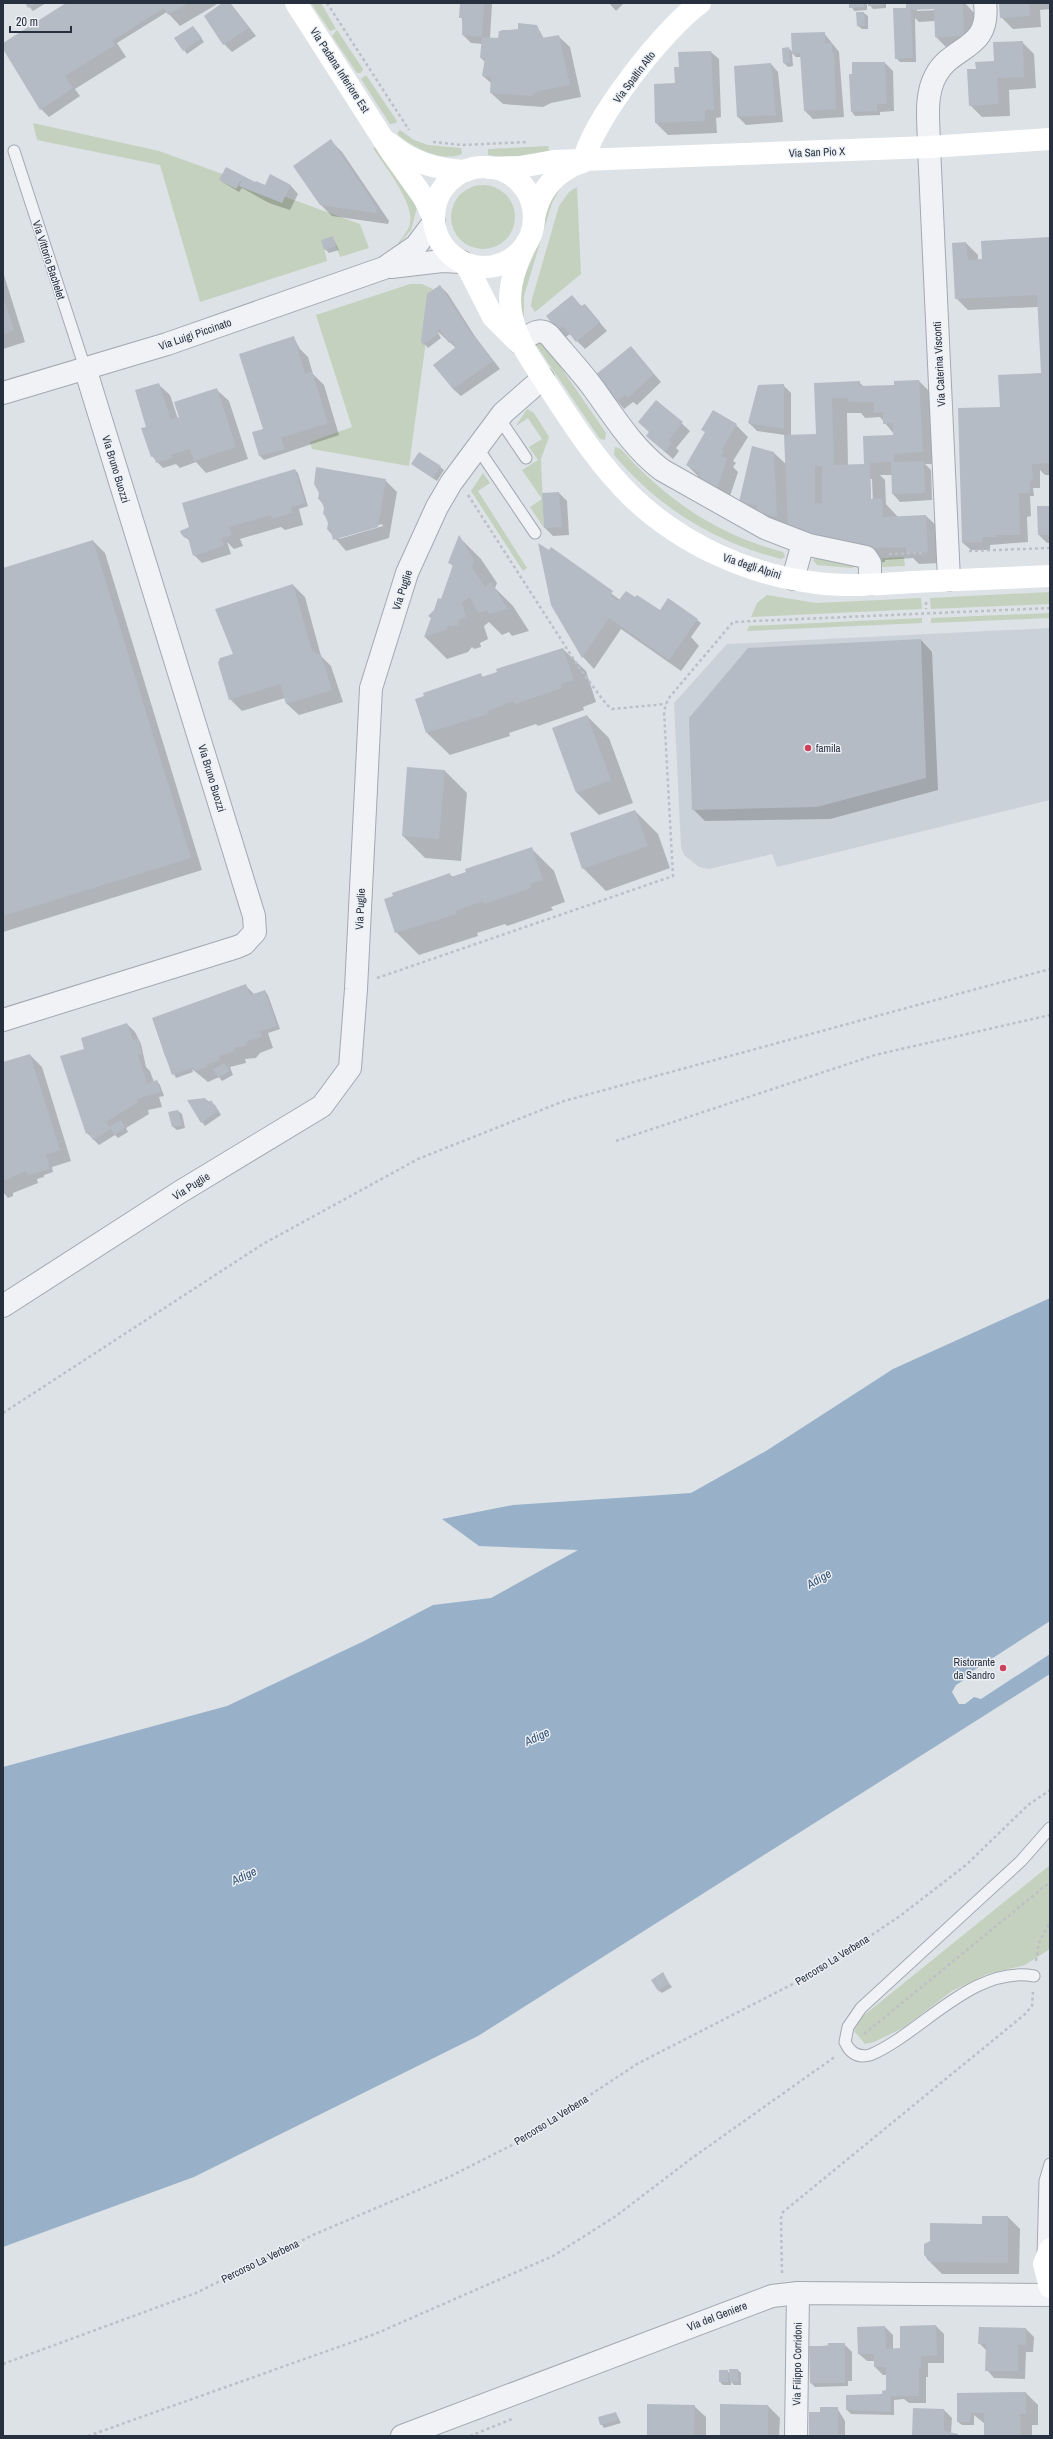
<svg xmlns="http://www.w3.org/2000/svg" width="1053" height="2439" font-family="'Archivo Narrow',sans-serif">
	<rect width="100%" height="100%" fill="#dde2e7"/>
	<polygon fill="#cbd1d9" points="1050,628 1050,800 777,867 772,854 709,869 699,867 684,855 681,847 674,703 727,644"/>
	<g fill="#c4d1be">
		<polygon points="311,3 321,3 336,29 330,31"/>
		<polygon points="337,30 363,69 361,73 357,73 332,36"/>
		<polygon points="366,75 397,121 396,123 390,124 361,79"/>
		<polygon points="33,123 159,151 360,224 369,248 340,257 333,237 322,240 327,261 200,302 160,165 37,140"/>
		<path d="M400 130 414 140 428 145 461 148 462 154C442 163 412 147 397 134Z"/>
		<polygon points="548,146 550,154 503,157 488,155 488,149"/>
		<path d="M375 147 405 186 417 208 411 230 396 247C398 241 408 233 410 224 415 203 385 167 373 148Z"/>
		<circle cx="483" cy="217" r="32"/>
		<polygon points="577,187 581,274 535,312 531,306 532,299 559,206 569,192"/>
		<path d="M560 189 552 203 524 296V318C511 291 532 264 540 239 546 221 545 202 560 189Z"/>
		<polygon points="410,284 422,284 433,289 409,466 312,449 310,442 352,427 316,315"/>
		<polygon points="542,340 606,433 605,440 600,439 536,345 535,342"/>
		<polygon points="527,409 534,413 549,437 541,459 544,528 530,507 542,499 522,470 538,460 529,447 542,439 528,418 516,426"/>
		<path d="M615 447 621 449C665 499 717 535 783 552L785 557 781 559C714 542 659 508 614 455Z"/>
		<polygon points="483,473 490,483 478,491 527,568 523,571 471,491"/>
		<polygon points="817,557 856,566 852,568 817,565 813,560"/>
		<polygon points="904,557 905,566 882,567 882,558"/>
		<polygon points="1050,592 1050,604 931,609 930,598"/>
		<polygon points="767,595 816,603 921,598 922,609 751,617 757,603"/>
		<polygon points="1050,613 1050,618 931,623 931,618"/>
		<polygon points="922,618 922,623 747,631 749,626"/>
		<polygon points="1050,1865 1050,1948 1047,1951 1025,1965 987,1974 952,1991 903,2028 874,2042 865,2044 854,2031 863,2016"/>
	</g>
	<polygon fill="#98b1c8" points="1050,1298 1050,1674 478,2036 194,2177 3,2247 3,1767 227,1706 364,1641 433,1605 491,1598 578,1550 479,1546 442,1519 513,1505 691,1493 766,1451 893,1369"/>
	<polygon fill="#dde2e7" points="1050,1621 1050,1654 981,1699 974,1697 965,1704 959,1704 952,1692 956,1685 964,1680 965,1676"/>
	<g fill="#0003" fill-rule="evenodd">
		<polygon points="26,3 46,3 33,11"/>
		<polygon points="67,3 219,3 180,26 167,12 117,43 126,57 75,89 80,96 49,117 41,109 3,45"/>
		<polygon points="224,3 230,3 235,9 256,36 232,52 224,44"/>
		<polygon points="461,3 492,4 490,38 499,39 502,30 517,30 537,26 544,39 558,36 570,47 581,97 551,103 543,107 503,104 491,93 492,84 483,76 485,62 481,58 482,44 471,43 463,35"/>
		<polygon points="609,3 624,3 616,11"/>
		<polygon points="850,3 867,3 867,10 854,11"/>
		<polygon points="868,3 890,3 886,3 886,8 873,9"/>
		<path d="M907 3H965L974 13 976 48 948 49 936 37 935 21 919 22 915 18 916 62H900L896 58ZM939 8V10L917 11V9Z"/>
		<polygon points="1000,3 1050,3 1050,9 1040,10 1041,27 1013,29 1001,17"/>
		<polygon points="864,13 868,16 868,29 862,29 858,26"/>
		<polygon points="193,27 204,42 187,54 184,50"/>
		<polygon points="824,33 839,52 844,117 813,119 805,111 801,57 796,57 792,53 793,66 788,67 784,63 789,48 793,53"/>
		<polygon points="1022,42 1034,54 1036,88 1009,90 1010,116 982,117 970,105 977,70 995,62"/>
		<polygon points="711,52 719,59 721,117 716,118 717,133 668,135 656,123 676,84 681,68 679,53"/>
		<polygon points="885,63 893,71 894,111 880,112 880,115 855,116 852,112 850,75"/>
		<polygon points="771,64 778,72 783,122 746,125 738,117"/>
		<polygon points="330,140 342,152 389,221 388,224 332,216 320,204"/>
		<polygon points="227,169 255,184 266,186 271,175 291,186 298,194 290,210 269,203 242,188 239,192 224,183 220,179"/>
		<polygon points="333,238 339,250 329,253 325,249"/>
		<polygon points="1050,238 1050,475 1045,475 1040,470 1040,488 1033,488 1034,496 1030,496 1031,516 1027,517 1028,542 990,545 990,550 971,550 963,543 1001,408 1042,374 1038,307 968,310 956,298 966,243 978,255 978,261"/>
		<polygon points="3,272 25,342 3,349"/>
		<polygon points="440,286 448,294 476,338 500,369 461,396 453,389 456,348 437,331 441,338 428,348 422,341"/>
		<polygon points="572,296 582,307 585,305 607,331 585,349 570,334 566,337 559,329"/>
		<polygon points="294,338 300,349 308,357 313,374 324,385 339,435 264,460 260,456 253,433 264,430"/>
		<polygon points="631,347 661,382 637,405 633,402 624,409 596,376"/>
		<path d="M919 381 931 393 934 464H925L931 470 932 500 900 502 893 494 892 475H880L885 480 886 504 898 517 926 516 938 527 940 563 919 564 913 558 885 560V562L872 563 829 552 740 502 774 453 787 465 785 435 757 431 749 423 783 385 791 393V436L817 435 815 384 859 382 864 387 895 386ZM847 413H861L865 418 880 417 894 434 865 465H848ZM870 479H872L873 504H871Z"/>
		<polygon points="158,384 170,395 178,419 217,390 229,401 248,459 206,473 196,462 180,468 176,464 163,468 161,466 152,456 148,427"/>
		<polygon points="657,401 690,431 676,448 679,451 673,459 647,436 650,433"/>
		<polygon points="736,425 748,437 733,461 736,463 733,467 738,472 729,499 711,489 687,465"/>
		<polygon points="416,467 440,467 444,470 437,481"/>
		<polygon points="295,470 298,473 308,506 299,509 303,525 285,530 281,527 240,539 243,546 234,549 227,542 231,554 202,563 194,555 189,540 183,536"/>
		<path d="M385 480 397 492 389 538 346 551 328 530 329 523 324 514 325 507 319 499ZM382 524 383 526 339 539V537Z"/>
		<polygon points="559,493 567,501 569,535 553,536 545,528 543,494"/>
		<polygon points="1050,507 1050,543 1047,543 1039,535"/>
		<polygon points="459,537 481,559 497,583 495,588 513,606 529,631 512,636 509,632 502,635 489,622 484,626 488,639 480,643 481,647 474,649 472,647 468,652 447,659 425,637 432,619 429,616 442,601 453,566 450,563"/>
		<polygon points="93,541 105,553 202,870 3,932 3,569"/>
		<polygon points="551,549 620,600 675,624 697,620 701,623 691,637 699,646 681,671 621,629 594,669 583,657 552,605 549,552"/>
		<polygon points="293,585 305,597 321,656 331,666 343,702 299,715 287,704 285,698 242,711 230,699 235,654"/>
		<polygon points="921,640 932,652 938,790 830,819 705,821 693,809"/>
		<polygon points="563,649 586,671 596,702 583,707 584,710 538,726 536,724 509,733 510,736 450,755 427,733 480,674 484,678"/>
		<polygon points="587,716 609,738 633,803 599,815 577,793"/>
		<polygon points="444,770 467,793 461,861 425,858 403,836"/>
		<polygon points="635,811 658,834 670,868 606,891 583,868"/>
		<polygon points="532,849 554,871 565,902 551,907 553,910 507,926 505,924 477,933 478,936 419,955 396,932 449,874 453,877"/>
		<polygon points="246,986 254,994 265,991 268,995 280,1029 268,1033 273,1048 260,1053 256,1058 245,1059 246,1063 230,1067 233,1075 222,1081 219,1077 208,1082 192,1069 193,1072 176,1078 165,1056 153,1019"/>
		<polygon points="127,1024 135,1032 141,1044 146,1067 150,1071 154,1082 157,1081 160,1085 164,1096 159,1097 162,1107 148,1110 149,1114 126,1128 128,1132 118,1138 115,1135 99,1145 87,1133 84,1050"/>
		<polygon points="30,1055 42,1067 71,1161 52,1167 53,1172 44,1175 44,1177 37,1179 38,1183 13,1193 13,1196 8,1198 3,1192 3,1063"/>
		<polygon points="205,1099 215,1105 221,1115 205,1126 202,1122"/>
		<polygon points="178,1111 182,1114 185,1128 177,1130 173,1127"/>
		<polygon points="662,1974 672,1987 662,1993 658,1990"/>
		<polygon points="1008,2217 1020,2229 1019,2274 942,2274 927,2259 924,2252 925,2244"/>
		<polygon points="936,2326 944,2334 944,2363 928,2363 928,2377 926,2377 926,2403 909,2403 904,2399 894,2400 894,2415 851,2414 847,2410 888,2391 887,2375 883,2375 875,2367 875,2361 867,2361 859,2354 885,2327 893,2335 893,2349 901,2349"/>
		<polygon points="1026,2329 1034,2337 1033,2352 1026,2352 1025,2379 994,2378 987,2370 987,2351 979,2343"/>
		<polygon points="844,2344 852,2352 852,2381 848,2381 848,2386 815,2387 811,2383 810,2347"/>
		<polygon points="738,2370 741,2373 741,2385 734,2385 731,2382 731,2385 723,2385 720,2382 727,2371 731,2374"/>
		<polygon points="1026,2393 1038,2405 1038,2425 1032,2425 1032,2436 986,2436 985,2424 974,2415 974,2425 962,2425 958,2422 958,2394"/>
		<polygon points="694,2406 706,2417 706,2436 648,2436"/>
		<polygon points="768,2406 780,2418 779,2436 721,2436"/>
		<polygon points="837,2408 845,2421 845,2436 810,2436 823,2413"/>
		<polygon points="944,2410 952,2418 951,2433 960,2436 913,2436"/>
		<polygon points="616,2413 621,2423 604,2428 601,2424"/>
	</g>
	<g fill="#b4bbc4" fill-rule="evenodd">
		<polygon points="25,3 36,3 28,8"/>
		<polygon points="66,3 189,3 168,15 164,8 112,41 115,45 65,76 73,88 40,110 3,49 3,43"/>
		<polygon points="222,3 230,3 249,28 223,45 204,16"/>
		<polygon points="460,3 484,3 482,37 498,38 499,31 518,29 518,23 537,25 542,38 559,35 570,85 539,91 531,96 490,93 491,77 482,76 485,58 480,58 482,37 462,35 463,18 459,18"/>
		<polygon points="849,3 864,3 864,7 849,8"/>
		<polygon points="868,3 883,3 883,5 868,6"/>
		<polygon points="906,3 963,3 964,36 935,37 934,9 911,10 913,58 895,59 893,8 906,8"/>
		<polygon points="999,3 1029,3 1030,16 1000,18"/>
		<polygon points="856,12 864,12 865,26 857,26"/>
		<polygon points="193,26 202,38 183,51 174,38"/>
		<polygon points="825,32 825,43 832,43 832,52 834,52 836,109 804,111 800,53 792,54 791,33"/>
		<polygon points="1023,41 1024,77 997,78 999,104 969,106 967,69 976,69 975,62 994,61 993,42"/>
		<polygon points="789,47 790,63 783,63 782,48"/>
		<polygon points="711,51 714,110 705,110 705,121 655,123 654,84 675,83 674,67 679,67 678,52"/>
		<polygon points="852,62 885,62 887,104 877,104 877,111 851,112 849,74 852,74"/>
		<polygon points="771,63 776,115 737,117 734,66"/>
		<polygon points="331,139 377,208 376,213 320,205 293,166"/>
		<polygon points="226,167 255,182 256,181 265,185 270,174 291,185 282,203 239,186 242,179 236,189 219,180"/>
		<polygon points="333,236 336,246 324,250 321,240"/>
		<polygon points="1050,237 1050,463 1032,464 1033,481 1030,481 1030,493 1019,493 1020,535 996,535 996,537 982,537 983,542 962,543 958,408 1000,407 998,375 1041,373 1037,295 955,299 952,243 966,242 968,260 982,259 981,241"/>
		<polygon points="440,285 473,336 474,335 493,361 453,389 433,365 456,347 452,341 449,343 439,329 436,332 438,334 423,345 421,341 427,294"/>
		<polygon points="572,295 581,306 585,304 600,322 576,342 563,326 558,330 546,316"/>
		<polygon points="3,297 14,330 3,334"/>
		<polygon points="294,336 305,374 312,372 328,423 281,438 285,449 259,456 252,432 263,429 239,354"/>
		<polygon points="631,346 654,374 628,398 625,395 616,402 594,376"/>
		<path d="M919 380 923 452 894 454V462L924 461 925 493 892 494 891 462 870 463 871 499 882 498 883 517 926 515 928 552 906 553V547L874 548V551L788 529 784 435 816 434 814 383 860 381V386L894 385V381ZM832 398H848L849 402H874V413L883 412V424L893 423V435L863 436 864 464 834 465ZM815 466H822V503H815Z"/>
		<polygon points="159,383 171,420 179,417 174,402 217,388 236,447 194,461 190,449 171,455 172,458 156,463 154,455 151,457 141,428 146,427 135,390"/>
		<polygon points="784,384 784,429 748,423 758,385"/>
		<polygon points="656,400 683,422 669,440 672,443 665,452 646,436 649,432 638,422"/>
		<polygon points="713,410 737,424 722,449 724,451 721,456 727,459 717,489 698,477 700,473 686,465 705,432 701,430"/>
		<polygon points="752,446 774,452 777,517 756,513 757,506 739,502"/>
		<polygon points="419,452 441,466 433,478 411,464"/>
		<polygon points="316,467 386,479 378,527 333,540 330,529 327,530 328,523 325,515 323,514 324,508 321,500 318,499 319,493 314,484"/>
		<polygon points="295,469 305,503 291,507 292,513 272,519 271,515 229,527 232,535 221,538 224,546 193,556 188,538 185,538 181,534 180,531 189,527 182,503"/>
		<polygon points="559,492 562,527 544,528 542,493"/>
		<polygon points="1037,506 1050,506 1050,535 1038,535"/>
		<polygon points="459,535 474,560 472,567 485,587 491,582 508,609 489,614 487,610 478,613 470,597 462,603 466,617 458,620 459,625 451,627 450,624 446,630 424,637 431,618 428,616 434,610 438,598 441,599 453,565 448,563"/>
		<polygon points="93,540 191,858 3,916 3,568"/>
		<polygon points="538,543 549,550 551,547 613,591 610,595 618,601 626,591 635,597 637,595 660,610 668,598 698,619 669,660 609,618 582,658 551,605"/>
		<polygon points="293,584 312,651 321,655 332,690 286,704 280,684 229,700 218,663 220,658 233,654 215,609"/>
		<polygon points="921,639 926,778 817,807 692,810 689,718 748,648"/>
		<polygon points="563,648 574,680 561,684 562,688 515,704 514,701 487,711 488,714 426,733 415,699 424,696 423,693 481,673 482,677 497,672 496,669"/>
		<polygon points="587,715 611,780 576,793 552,728"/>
		<polygon points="407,767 445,770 439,839 402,836"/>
		<polygon points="635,810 648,846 582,869 570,833"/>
		<polygon points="532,847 543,880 530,884 531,888 484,904 483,901 455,911 457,914 395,933 384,899 393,896 392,893 450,873 451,877 466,872 465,869"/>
		<polygon points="246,984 250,995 265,990 277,1026 260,1031 262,1037 248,1041 244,1047 234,1047 235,1051 219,1056 220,1060 206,1065 207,1067 195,1071 194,1067 172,1075 152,1018"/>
		<polygon points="127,1023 133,1040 138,1039 142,1054 138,1055 147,1083 157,1080 161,1092 137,1099 138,1102 106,1122 109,1127 121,1120 125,1128 114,1135 111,1129 93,1140 89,1132 86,1134 60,1056 84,1049 81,1038"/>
		<polygon points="30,1054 60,1150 46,1154 50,1169 28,1175 26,1171 3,1181 3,1062"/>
		<polygon points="225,1063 230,1071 218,1078 213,1069"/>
		<polygon points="205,1098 208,1103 211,1100 218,1111 201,1123 187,1100"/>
		<polygon points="178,1110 182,1125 172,1127 168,1112"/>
		<polygon points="663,1972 669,1983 658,1991 651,1980"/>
		<polygon points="982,2216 1008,2216 1008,2263 930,2262 930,2260 924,2255 924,2244 930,2241 930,2223 982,2224"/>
		<polygon points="936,2325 937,2355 921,2356 921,2369 919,2369 919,2396 891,2396 891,2412 846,2410 846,2395 882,2394 882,2391 886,2390 886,2367 874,2367 874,2354 858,2354 857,2327 885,2326 886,2349 900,2348 900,2326"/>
		<polygon points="979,2327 1026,2328 1026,2345 1018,2345 1018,2371 985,2371 986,2344 978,2344"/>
		<polygon points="828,2343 845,2343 845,2383 810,2383 809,2346 828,2346"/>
		<polygon points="729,2369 738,2369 738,2382 730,2382"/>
		<rect x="719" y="2370" width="9" height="12"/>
		<polygon points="1026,2392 1026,2414 1020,2414 1021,2436 984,2436 984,2413 971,2413 970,2422 957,2422 957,2393"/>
		<polygon points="647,2404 695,2405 694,2436 647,2436"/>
		<polygon points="720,2404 768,2405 768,2436 720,2436"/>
		<polygon points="820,2407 838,2407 838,2434 844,2434 844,2436 809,2436 809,2412 820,2412"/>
		<polygon points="913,2408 944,2409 944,2431 958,2434 958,2436 912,2436"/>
		<polygon points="616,2412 618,2420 600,2425 598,2417"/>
	</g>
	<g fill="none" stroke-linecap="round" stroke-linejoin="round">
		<defs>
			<g id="lane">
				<polyline points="14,151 85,368"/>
				<polyline points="499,418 526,458"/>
				<polyline points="477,447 535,533"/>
				<path d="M1034 1976C972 1965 921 2034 870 2055 858 2058 850 2053 845 2042L848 2027 861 2008 1021 1861 1050 1828"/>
				<polyline points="1043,2256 1045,2181 1050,2164"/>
			</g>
			<g id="street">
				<polyline points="391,267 442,261 462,262"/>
				<path d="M520 343C529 336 538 326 549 335 563 352 578 368 591 385 613 415 632 447 662 470L765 528 809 545 866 557 870 563V584"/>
				<polyline points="3,393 167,344 384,268 416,246 434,222"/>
				<polyline points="793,579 803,543"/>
				<path d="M949 580 929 147C929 124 924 96 936 75 952 45 991 50 985 3"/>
				<polyline points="3,1020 237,947 244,944 255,932 254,916 85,368"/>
				<polyline points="3,1306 180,1192 322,1106 350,1068 356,989 371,688 407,573 437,507 451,483 503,413 543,378"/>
				<polyline points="402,2436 772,2296 798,2293 1050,2295"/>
				<polyline points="796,2436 798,2293"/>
			</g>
		</defs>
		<use href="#lane" stroke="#a3a9b1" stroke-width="13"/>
		<use href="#street" stroke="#a3a9b1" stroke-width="24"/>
		<g stroke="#bcc0c6" stroke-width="2.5" stroke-dasharray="3 3" stroke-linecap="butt">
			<polyline points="327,3 409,130"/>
			<polyline points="433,142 462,145 528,142"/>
			<polyline points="468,495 580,669 606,704 612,709 666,704"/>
			<polyline points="969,551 1050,548"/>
			<polyline points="889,554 926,553"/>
			<polyline points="926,602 926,609"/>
			<polyline points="377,978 673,876 664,711 668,699 733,622 1050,608"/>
			<polyline points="616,1141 875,1055 1050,1015"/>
			<polyline points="3,1413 263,1244 418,1159 564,1101 1050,969"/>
			<polyline points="1036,1961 1039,1943 1050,1922"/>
			<polyline points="864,2034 1050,1882"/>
			<polyline points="782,2273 781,2218 783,2212 1024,2015 1032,2006 1033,1992"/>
			<polyline points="3,2364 196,2293 313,2235 451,2176 522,2140 637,2064 818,1971 900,1916 966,1865 1028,1805 1050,1790"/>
			<polyline points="88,2436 375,2334 553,2256 616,2216 692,2158 836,2056"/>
			<polyline points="470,2436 512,2419"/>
		</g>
		<use href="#lane" stroke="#f0f2f6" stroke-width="11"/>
		<use href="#street" stroke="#f0f2f6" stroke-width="22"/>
		<g stroke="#fff" stroke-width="22">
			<polyline points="296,3 392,153 424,198 434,219"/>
			<path d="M389 143C410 162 439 170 466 171"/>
			<path d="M583 162C593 119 664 29 700 3"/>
			<circle cx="484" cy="217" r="50"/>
			<polyline points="488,168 520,167 554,161 929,147 1050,139"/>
			<path d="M534 218C539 191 556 171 582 162"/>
			<path d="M526 244C493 309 516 337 552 392 576 429 601 467 633 498 683 545 749 575 817 583 849 587 882 584 913 582 959 580 1004 578 1050 576"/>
			<polyline points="464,263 469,270 493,317 519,343"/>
			<polyline points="1050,2249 1044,2264 1050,2287"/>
		</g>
	</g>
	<g fill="#ce405b" stroke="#ecf0f5" stroke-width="1.5">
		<circle cx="808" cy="748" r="4"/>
		<circle cx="1003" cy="1668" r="4"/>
	</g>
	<g text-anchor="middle" stroke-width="3" stroke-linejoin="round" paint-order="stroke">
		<g font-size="11" fill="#27303e" stroke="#ecf0f5">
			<text transform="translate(340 70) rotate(57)" y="4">Via Padana Inferiore Est</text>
			<text transform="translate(634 77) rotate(-53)" y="4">Via Spaltin Alto</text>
			<text transform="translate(817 152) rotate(-2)" y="4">Via San Pio X</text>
			<text transform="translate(49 260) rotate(72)" y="4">Via Vittorio Bachelet</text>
			<text transform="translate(195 334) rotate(-19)" y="4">Via Luigi Piccinato</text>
			<text transform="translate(939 364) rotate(-93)" y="4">Via Caterina Visconti</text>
			<text transform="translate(116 469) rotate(73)" y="4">Via Bruno Buozzi</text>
			<text transform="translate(752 566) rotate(18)" y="4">Via degli Alpini</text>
			<text transform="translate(402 590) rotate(-72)" y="4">Via Puglie</text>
			<text transform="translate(212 778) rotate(73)" y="4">Via Bruno Buozzi</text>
			<text transform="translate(360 909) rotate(-87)" y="4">Via Puglie</text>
			<text transform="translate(191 1186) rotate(-32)" y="4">Via Puglie</text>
			<text transform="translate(832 1960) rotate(-32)" y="4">Percorso La Verbena</text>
			<text transform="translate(551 2120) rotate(-32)" y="4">Percorso La Verbena</text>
			<text transform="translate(260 2261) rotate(-26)" y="4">Percorso La Verbena</text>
			<text transform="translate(717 2316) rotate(-21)" y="4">Via del Geniere</text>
			<text transform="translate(797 2364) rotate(-89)" y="4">Via Filippo Corridoni</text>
		</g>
		<g font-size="11" fill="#27303e" stroke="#ecf0f5" text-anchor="start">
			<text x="816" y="752">famila</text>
			<text x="995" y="1666" text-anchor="end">Ristorante<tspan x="995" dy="13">da Sandro</tspan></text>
		</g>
		<g font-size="12" font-style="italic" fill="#315072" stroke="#ecf0f5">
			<text transform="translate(819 1579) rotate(-30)" y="4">Adige</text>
			<text transform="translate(537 1737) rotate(-25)" y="4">Adige</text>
			<text transform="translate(244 1876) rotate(-25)" y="4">Adige</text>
		</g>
	</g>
	<rect width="1053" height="2439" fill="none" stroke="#27303e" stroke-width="8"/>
	<path d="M10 26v6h61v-6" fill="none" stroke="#27303e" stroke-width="2"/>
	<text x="16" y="26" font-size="12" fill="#27303e" stroke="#ecf0f5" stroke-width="3" paint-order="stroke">20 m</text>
</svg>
